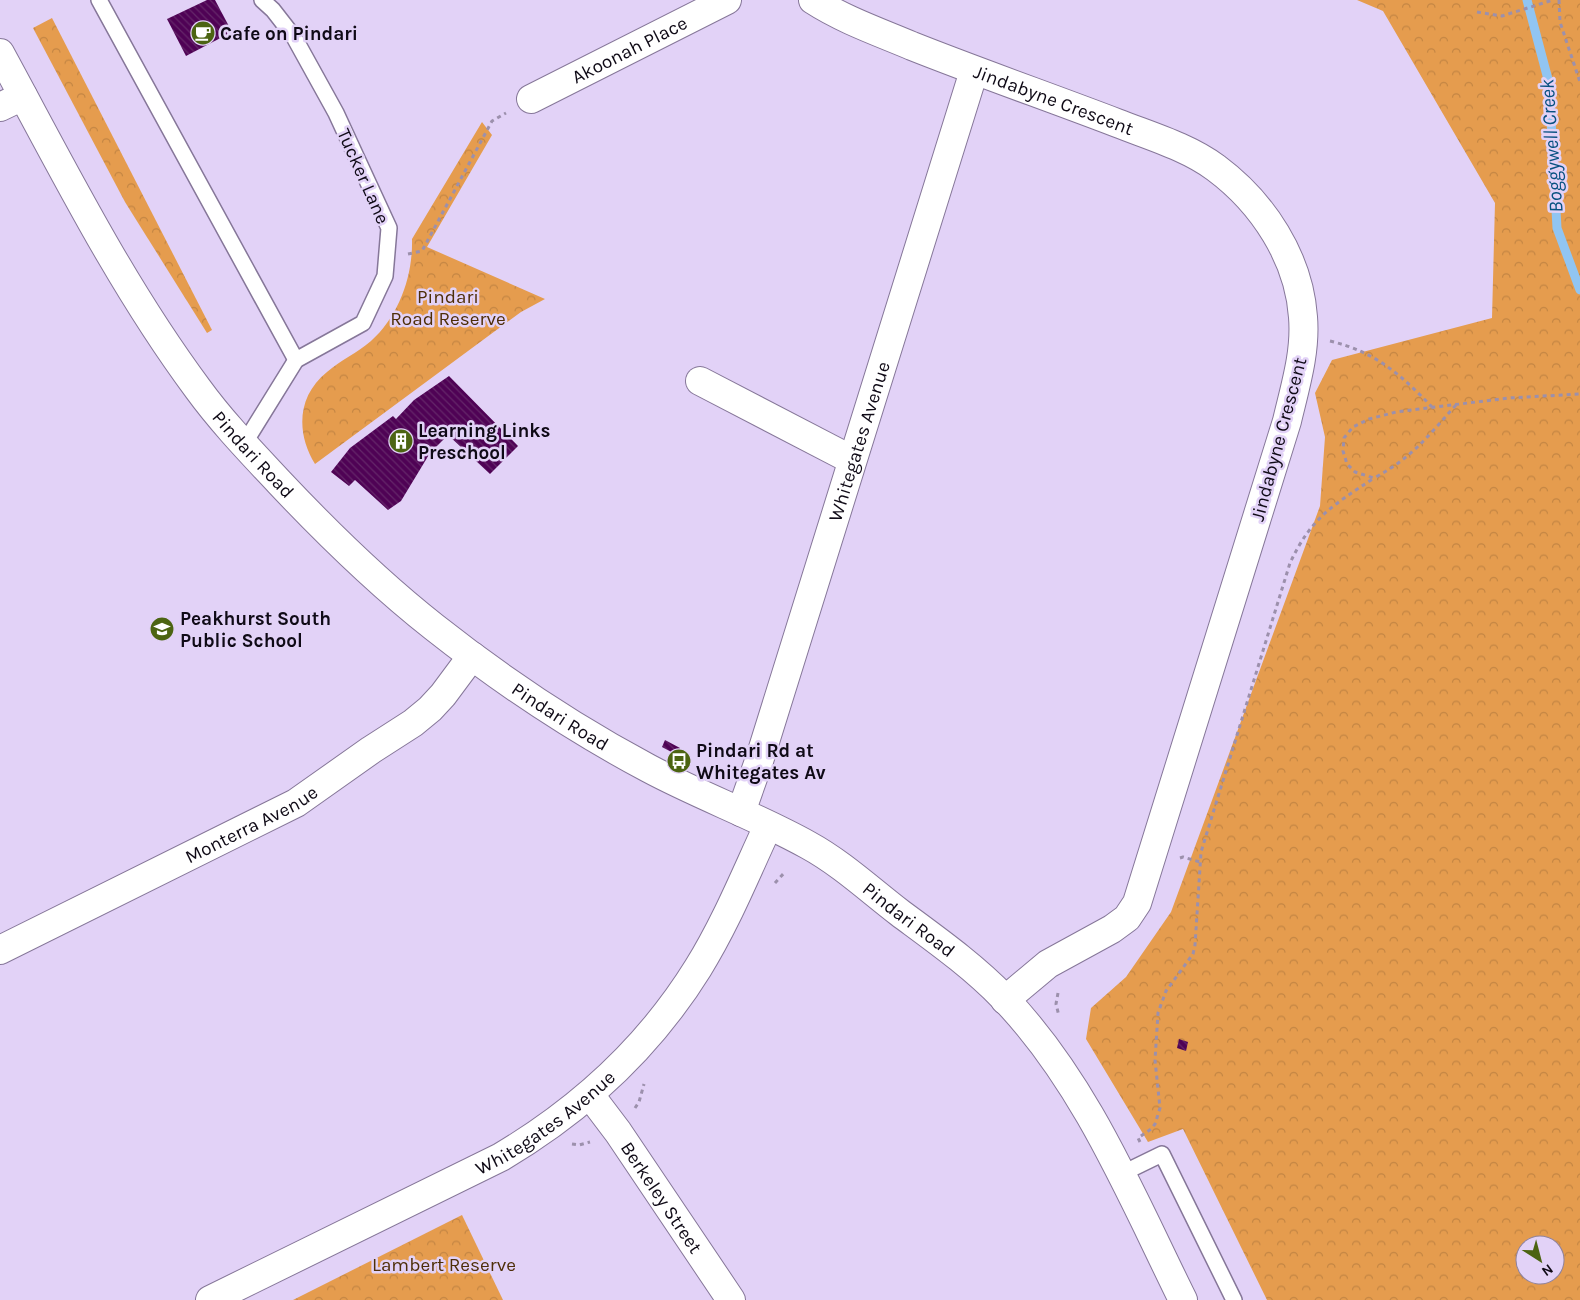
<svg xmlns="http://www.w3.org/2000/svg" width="1580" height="1300" font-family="Karla,sans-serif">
	<defs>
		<pattern id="forest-crowns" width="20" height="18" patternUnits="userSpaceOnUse" patternTransform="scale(1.25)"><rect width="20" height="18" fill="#e59c4e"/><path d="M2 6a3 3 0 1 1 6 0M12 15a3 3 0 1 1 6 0" fill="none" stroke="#c38543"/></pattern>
		<pattern id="building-back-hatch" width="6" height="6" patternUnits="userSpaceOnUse" patternTransform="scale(1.25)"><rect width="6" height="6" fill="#4f0255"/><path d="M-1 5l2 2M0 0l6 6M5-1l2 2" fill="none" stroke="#642669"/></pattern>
	</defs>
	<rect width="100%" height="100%" fill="#e2d2f7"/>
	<g fill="url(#forest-crowns)" fill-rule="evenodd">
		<path d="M1357 0H1580V1300H1267L1183 1129 1148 1142 1086 1039 1091 1008 1126 977 1171 912 1320 506 1325 437 1315 393 1332 360 1492 318 1495 203 1383 11ZM1525 1245H1555V1275H1525Z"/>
		<polygon points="52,18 212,330 207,333 125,202 33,28"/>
		<path d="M482 122 492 135 427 247 545 299 521 312 315 464C296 433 297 396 327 372 341 360 357 353 371 341 399 316 413 276 412 239Z"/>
		<polygon points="462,1215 503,1300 293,1300"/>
	</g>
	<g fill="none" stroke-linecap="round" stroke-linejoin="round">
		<polyline stroke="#91c5f2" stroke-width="9" points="1527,0 1549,83 1557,228 1580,290"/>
	</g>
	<g fill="url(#building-back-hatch)">
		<polygon points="207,0 215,0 232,32 186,56 167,19"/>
		<polygon points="449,376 518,446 490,474 448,435 430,453 401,501 388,510 355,480 349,486 331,472 350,448 393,416 396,419 414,400"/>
		<polygon points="665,740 680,748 677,755 662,747"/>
		<polygon points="1179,1039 1188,1042 1186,1051 1177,1048"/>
	</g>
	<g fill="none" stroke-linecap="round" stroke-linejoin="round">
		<defs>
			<g id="lane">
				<polyline points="99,0 296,360"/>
				<polyline points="244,444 296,360 363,323 385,276 389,228 336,113 294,37 273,10 262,0"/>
				<polyline points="1121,1174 1162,1154 1234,1300"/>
			</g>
			<g id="street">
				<path id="s1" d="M813 0C844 20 879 32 912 46 980 73 1049 97 1117 123 1150 136 1188 147 1216 168 1263 203 1299 258 1303 317 1306 352 1295 387 1287 421L1137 903 1127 918 1112 929 1048 964 1005 1000"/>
				<path id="s2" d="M0 53C62 167 120 284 198 389 222 422 251 452 279 482 328 534 378 583 434 627 501 680 573 728 648 768 700 796 756 816 808 845 841 863 870 890 900 913 935 939 972 965 1003 997 1085 1082 1131 1195 1183 1300"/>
				<path id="s3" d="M531 99 727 0"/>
				<polyline points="0,107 23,96"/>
				<polyline points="700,381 852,460"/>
				<path id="s4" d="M741 812 759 761 974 71"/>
				<path id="s5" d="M0 950 296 803 371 750 413 723 430 709 443 695 472 656"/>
				<path id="s6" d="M590 1095 618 1132 731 1300"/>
				<path id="s7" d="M210 1300 501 1157C580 1110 649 1047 698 968 726 923 746 873 768 826"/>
			</g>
		</defs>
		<use href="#lane" stroke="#867799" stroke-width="18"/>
		<use href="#street" stroke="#867799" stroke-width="30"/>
		<g stroke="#9c90ac" stroke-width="3" stroke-dasharray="4 4" stroke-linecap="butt">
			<polyline points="1559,0 1560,22 1580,82"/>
			<polyline points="1477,12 1502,16 1553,0"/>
			<polyline points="408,254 422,251 492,121 506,113"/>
			<path d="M1330 341C1376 352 1401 375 1432 407"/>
			<path d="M1456 405C1428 436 1412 458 1374 478L1355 472 1347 464 1343 451 1344 438 1348 433 1353 427 1369 419 1396 412 1508 398 1580 394"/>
			<polyline points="1180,858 1183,857 1200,862"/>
			<polyline points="775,883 785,872"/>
			<polyline points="1058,993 1056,1004 1059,1016"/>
			<polyline points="635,1108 639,1102 644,1084"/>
			<path d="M1140 1142 1138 1138 1151 1129 1155 1124 1160 1108 1155 1060 1158 1013 1166 991 1193 954 1195 945 1201 852 1290 563C1312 516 1334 505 1374 478"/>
			<polyline points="572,1144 579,1145 590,1142"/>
		</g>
		<use href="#lane" stroke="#fff" stroke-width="15"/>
		<use href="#street" stroke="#fff" stroke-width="28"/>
	</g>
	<defs>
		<symbol id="cafe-disc" viewBox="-11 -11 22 22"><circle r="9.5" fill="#4c6412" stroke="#e2d2f7"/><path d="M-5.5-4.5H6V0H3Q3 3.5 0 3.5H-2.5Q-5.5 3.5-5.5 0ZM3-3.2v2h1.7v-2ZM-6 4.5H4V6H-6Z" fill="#fff"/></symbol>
		<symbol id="building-disc" viewBox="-11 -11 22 22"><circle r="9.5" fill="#4c6412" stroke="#e2d2f7"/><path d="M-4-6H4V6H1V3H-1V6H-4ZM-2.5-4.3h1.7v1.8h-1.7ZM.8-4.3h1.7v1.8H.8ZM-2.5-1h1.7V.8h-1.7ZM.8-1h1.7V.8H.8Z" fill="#fff"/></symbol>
		<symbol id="school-disc" viewBox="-11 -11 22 22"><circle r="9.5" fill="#4c6412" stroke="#e2d2f7"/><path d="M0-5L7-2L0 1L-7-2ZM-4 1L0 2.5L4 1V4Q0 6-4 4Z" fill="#fff"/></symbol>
		<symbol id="bus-disc" viewBox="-11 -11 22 22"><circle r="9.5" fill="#4c6412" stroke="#e2d2f7"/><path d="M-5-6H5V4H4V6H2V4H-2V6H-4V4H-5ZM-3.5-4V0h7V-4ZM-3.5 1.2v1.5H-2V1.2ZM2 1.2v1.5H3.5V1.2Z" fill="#fff"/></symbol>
	</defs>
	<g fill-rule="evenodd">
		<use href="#cafe-disc" x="189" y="19" width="28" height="28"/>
		<use href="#building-disc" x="387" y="427" width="28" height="28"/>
		<use href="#school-disc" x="148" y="615" width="28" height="28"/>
		<use href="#bus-disc" x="665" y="747" width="28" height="28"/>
	</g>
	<g text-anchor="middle" stroke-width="5" stroke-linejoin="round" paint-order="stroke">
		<g font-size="19" font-weight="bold" fill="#0f0a16" stroke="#e2d2f7" text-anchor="start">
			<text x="220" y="40">Cafe on Pindari</text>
			<text x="418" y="437">Learning Links<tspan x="418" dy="22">Preschool</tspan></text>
			<text x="180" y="625">Peakhurst South<tspan x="180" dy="22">Public School</tspan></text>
			<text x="696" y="757">Pindari Rd at<tspan x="696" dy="22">Whitegates Av</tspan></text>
		</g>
		<g font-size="19" fill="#0f0a16" stroke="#e2d2f7">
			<text dy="7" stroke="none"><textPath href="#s3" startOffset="110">Akoonah Place</textPath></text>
			<text dy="7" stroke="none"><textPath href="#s1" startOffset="261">Jindabyne Crescent</textPath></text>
			<text transform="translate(364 176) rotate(66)" y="7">Tucker Lane</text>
			<text transform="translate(1278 439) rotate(-75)" y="7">Jindabyne Crescent</text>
			<text dy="7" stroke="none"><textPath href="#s4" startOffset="389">Whitegates Avenue</textPath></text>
			<text dy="7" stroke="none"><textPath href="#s2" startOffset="476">Pindari Road</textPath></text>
			<text dy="7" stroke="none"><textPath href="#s2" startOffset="881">Pindari Road</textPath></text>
			<text dy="7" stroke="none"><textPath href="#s5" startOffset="281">Monterra Avenue</textPath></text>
			<text dy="7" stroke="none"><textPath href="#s2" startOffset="1286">Pindari Road</textPath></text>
			<text dy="7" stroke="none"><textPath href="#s7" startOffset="380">Whitegates Avenue</textPath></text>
			<text dy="7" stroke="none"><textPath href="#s6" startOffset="125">Berkeley Street</textPath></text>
		</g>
		<g font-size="19" fill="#4e2e08" stroke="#e2d2f7">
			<text x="448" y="303">Pindari<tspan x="448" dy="22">Road Reserve</tspan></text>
			<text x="444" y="1271">Lambert Reserve</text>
		</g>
		<g font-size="20" font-style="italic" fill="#085282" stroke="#e2d2f7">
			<text transform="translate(1551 146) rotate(-94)" y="7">Boggywell Creek</text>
		</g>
	</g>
	<g transform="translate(1540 1260) rotate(144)"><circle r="24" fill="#e2d2f7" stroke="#8e829d"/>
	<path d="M0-4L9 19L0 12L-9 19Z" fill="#4c6412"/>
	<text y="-8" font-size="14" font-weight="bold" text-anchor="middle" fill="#0f0a16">N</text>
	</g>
</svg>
